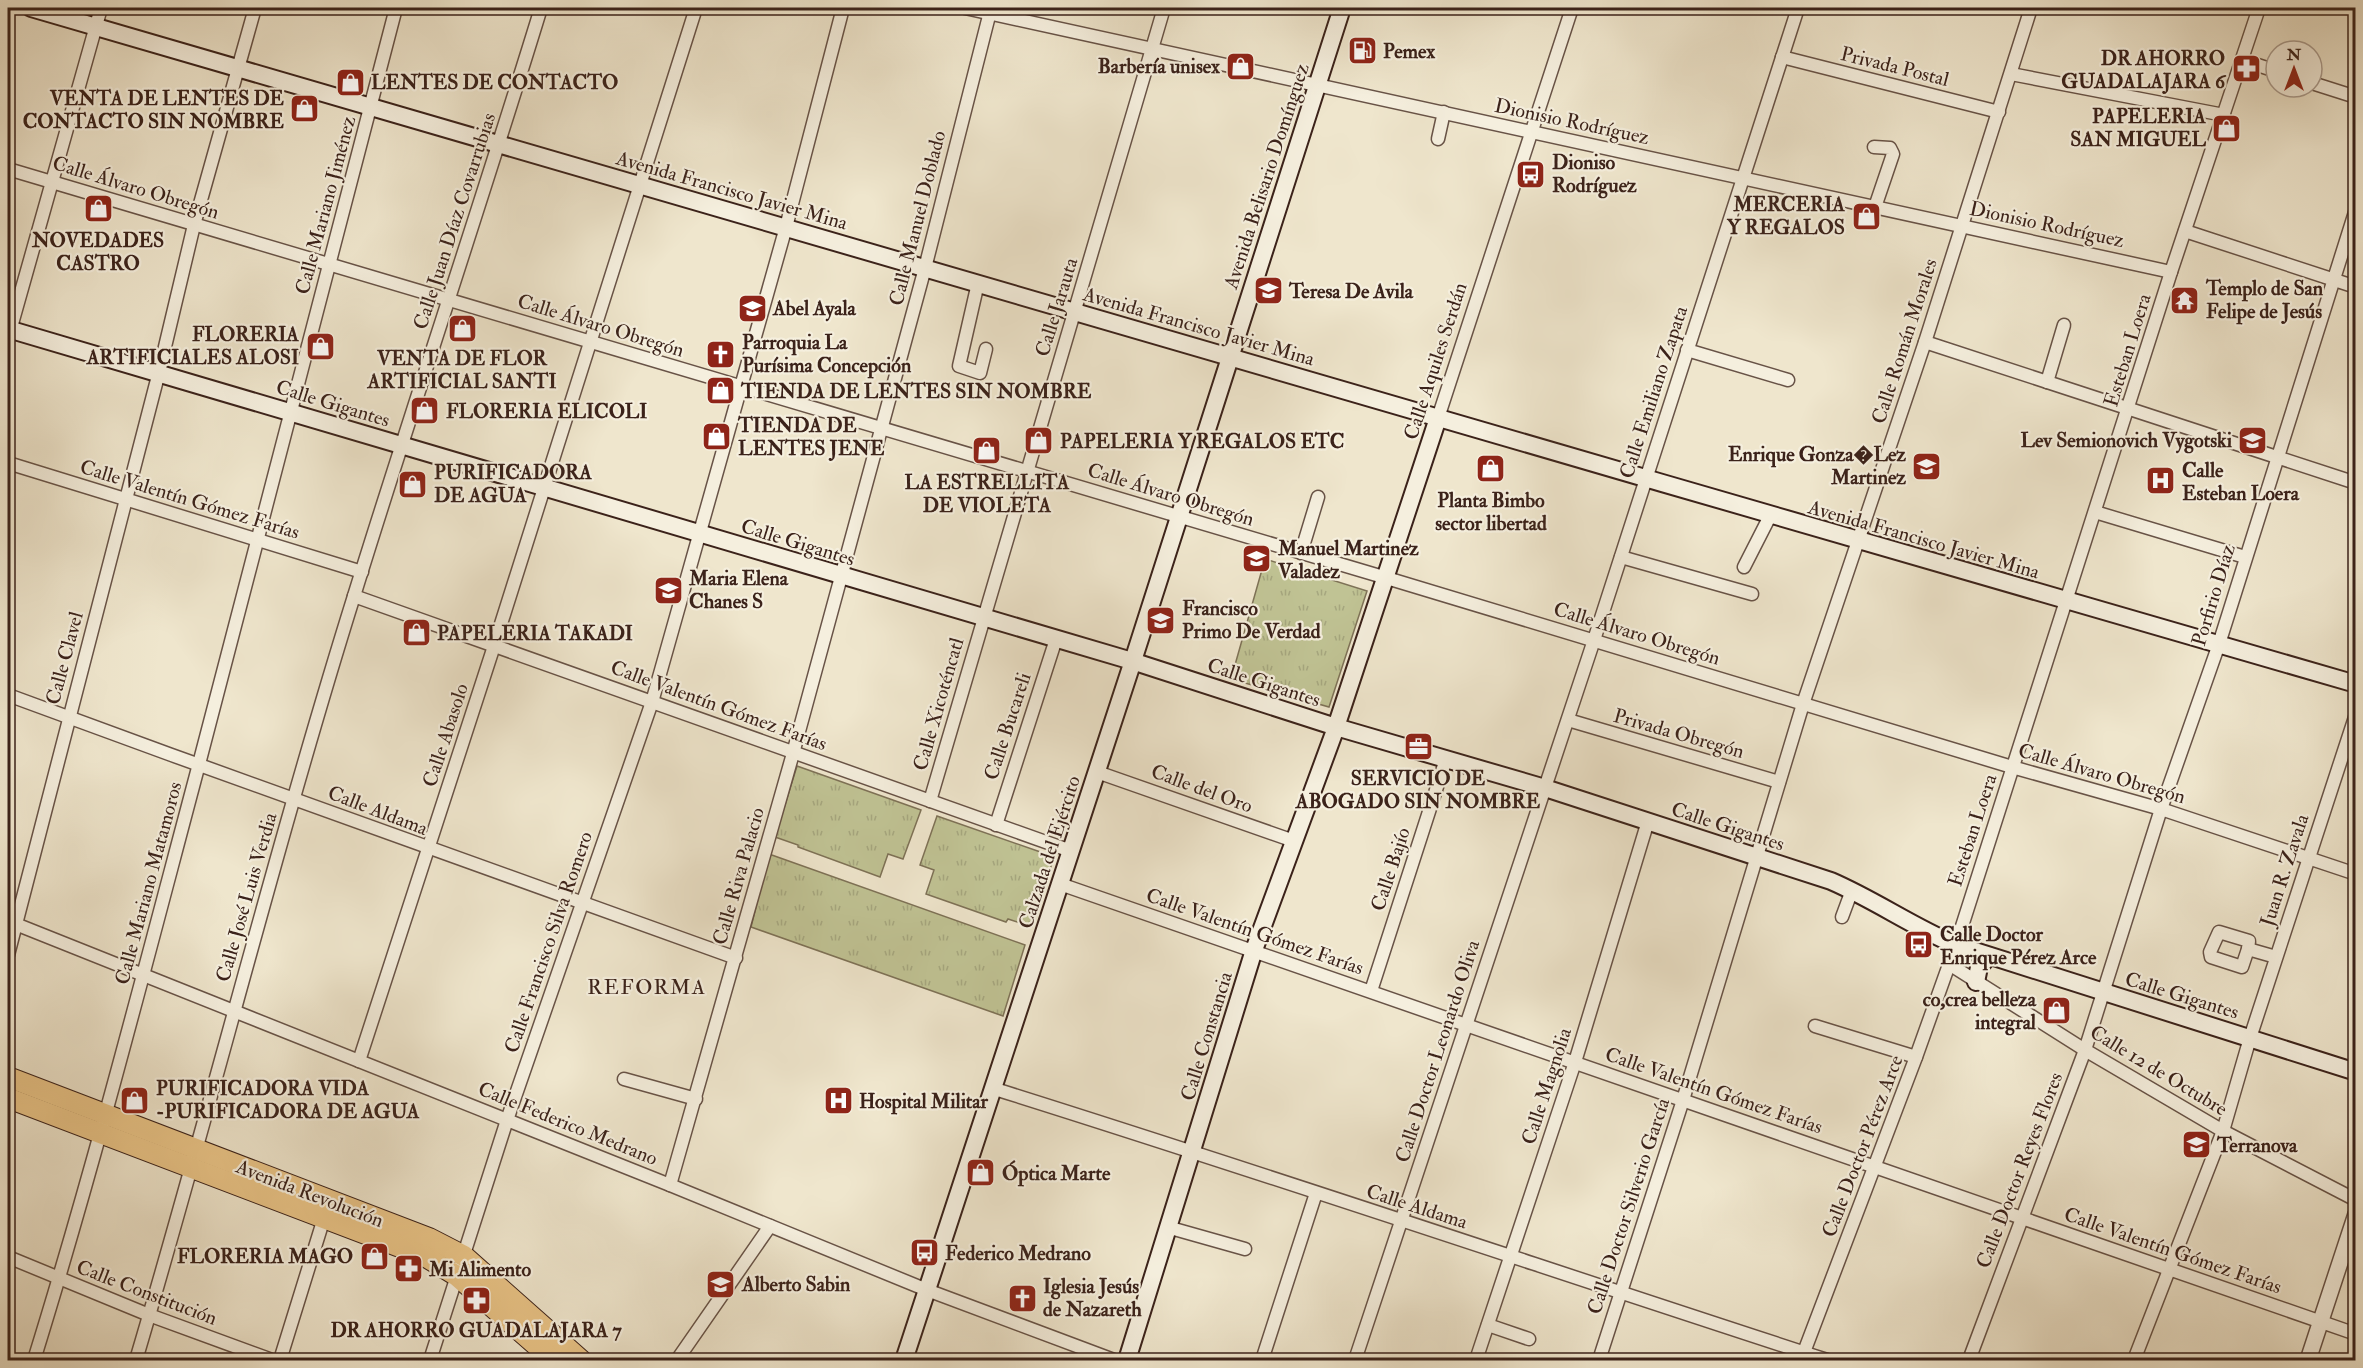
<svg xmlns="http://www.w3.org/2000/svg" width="2363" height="1368" font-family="'IM FELL Double Pica',serif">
	<defs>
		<pattern id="park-tufts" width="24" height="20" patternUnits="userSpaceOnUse" patternTransform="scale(1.5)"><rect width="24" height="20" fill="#c0c394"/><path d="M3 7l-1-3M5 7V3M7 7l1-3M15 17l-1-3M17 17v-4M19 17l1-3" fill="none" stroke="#a6a77f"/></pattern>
	</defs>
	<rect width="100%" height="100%" fill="#efe6cd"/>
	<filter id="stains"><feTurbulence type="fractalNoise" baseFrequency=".00333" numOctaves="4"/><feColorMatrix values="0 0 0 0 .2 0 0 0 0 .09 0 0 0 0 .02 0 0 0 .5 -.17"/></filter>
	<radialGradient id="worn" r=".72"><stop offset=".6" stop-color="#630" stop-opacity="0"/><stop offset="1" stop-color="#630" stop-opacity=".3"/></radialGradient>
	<g fill="url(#park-tufts)" stroke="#7e7257" stroke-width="1.5">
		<polygon points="1265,559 1367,591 1329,707 1231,679"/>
		<polygon points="797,766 921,810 903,859 888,854 880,877 798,847 798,845 775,837"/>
		<polygon points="937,816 1049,855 1053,860 1032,927 1008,919 1006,922 926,894 934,870 920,865"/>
		<polygon points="769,854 1025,945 1003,1016 751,927"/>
	</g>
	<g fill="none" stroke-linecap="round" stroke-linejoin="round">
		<defs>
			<g id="minor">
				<polyline points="965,8 2171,272"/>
				<polyline points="1782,57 1999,112"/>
				<polyline points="2242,60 2276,71"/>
				<polyline points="2011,74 2224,115"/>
				<polyline points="2312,83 2356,97"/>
				<polyline points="1438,139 1444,112"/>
				<polyline points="1874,147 1890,148 1893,154 1875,207"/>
				<polyline points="8,169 1390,579 2012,767 2161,809 2356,874"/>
				<polyline points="2185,231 2356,287"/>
				<polyline points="978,283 959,366 980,373 986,349"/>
				<polyline points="8,338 101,8"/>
				<polyline points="1925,342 2356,483"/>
				<polyline points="1687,350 1788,380"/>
				<polyline points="2047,382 2064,325"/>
				<polyline points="1438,418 1572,8"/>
				<polyline points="8,463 362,572"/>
				<polyline points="2095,512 2245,557"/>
				<polyline points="1301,553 1318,497"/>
				<polyline points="1621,557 1752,594"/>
				<polyline points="1744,567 1770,516"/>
				<polyline points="354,596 1071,851"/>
				<path d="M8 695C250 784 492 872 736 958"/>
				<polyline points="1568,720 1779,782"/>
				<polyline points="1097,772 1294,841"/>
				<polyline points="930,801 1164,8"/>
				<polyline points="996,825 1056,639"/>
				<polyline points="1060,884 2356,1334"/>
				<polyline points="1842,917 1852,890"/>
				<polyline points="8,921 670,1185 927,1290 1114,1360"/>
				<polygon points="2219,932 2249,941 2248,949 2242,967 2211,957 2210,952"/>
				<polyline points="2248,949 2276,957"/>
				<polyline points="8,955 159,372 194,225 255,8"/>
				<polyline points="1949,964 2085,1050 2223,1131 2356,1200"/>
				<polyline points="1371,991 1446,759"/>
				<polyline points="1815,1026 1916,1057"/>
				<polyline points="359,1061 494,646 696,8"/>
				<polyline points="624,1079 696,1099"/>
				<path d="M995 1089C1273 1176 1550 1270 1827 1360"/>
				<polyline points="670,1185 792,757 925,268 991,8"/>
				<polyline points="1167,1227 1245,1249"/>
				<polyline points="8,1257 149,1315 272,1360"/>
				<polyline points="1488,1325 1529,1339"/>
				<path d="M34 1360C95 1163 146 963 199 764 267 512 330 259 396 8"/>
				<path d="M136 1360C211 1107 275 849 354 596 415 399 481 204 541 8"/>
				<polyline points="280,1360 324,1218"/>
				<polyline points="430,1360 507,1120 652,702 786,227 843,8"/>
				<polyline points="677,1360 770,1226"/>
				<polyline points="1262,1360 1316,1193"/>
				<polyline points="1355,1360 1594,640 1798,8"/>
				<polyline points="1476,1360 1575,1062 1648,821"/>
				<polyline points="1599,1360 1683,1100 1803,704 1925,342 2031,8"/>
				<polyline points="1801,1360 1916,1057 1956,945 2171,272 2259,8"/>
				<polyline points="1969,1360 2085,1050 2161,809 2219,644 2356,209"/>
				<polyline points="2134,1360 2223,1131 2250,1038 2356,714"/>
			</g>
			<polyline id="tertiary" points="2308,1360 2356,1214"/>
			<g id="secondary">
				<path d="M31 8C807 229 1580 462 2356 684"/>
				<path d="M8 329 1132 661 1336 727 1545 788 1831 881C1875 900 1913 927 1956 945L2356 1072"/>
				<polyline points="1976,982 1979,967 1989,956"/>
				<polyline points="904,1360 1131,667 1342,8"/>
				<polyline points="1127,1360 1254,950 1334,733 1438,418"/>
			</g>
			<g id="primary">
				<polyline points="8,1077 429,1238 464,1256 581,1360"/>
				<polyline points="8,1098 426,1257 457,1276 553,1360"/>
			</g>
		</defs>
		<use href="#minor" stroke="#685347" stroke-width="15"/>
		<use href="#tertiary" stroke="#685347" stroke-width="18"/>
		<use href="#secondary" stroke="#3b221a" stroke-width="20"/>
		<use href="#primary" stroke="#3b221a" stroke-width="22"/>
		<use href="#minor" stroke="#f5efde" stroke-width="12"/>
		<use href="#tertiary" stroke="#f5efde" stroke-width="15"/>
		<use href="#secondary" stroke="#f5efde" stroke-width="16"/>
		<use href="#primary" stroke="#e8c386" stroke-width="20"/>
	</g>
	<defs>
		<symbol id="fuel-square" viewBox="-11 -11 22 22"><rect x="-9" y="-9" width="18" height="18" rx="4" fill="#8f2418" stroke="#f5efde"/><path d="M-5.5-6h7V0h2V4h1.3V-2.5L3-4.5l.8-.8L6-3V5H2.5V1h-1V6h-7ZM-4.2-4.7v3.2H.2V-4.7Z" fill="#fff"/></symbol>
		<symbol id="shop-square" viewBox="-11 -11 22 22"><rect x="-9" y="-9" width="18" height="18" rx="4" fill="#8f2418" stroke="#f5efde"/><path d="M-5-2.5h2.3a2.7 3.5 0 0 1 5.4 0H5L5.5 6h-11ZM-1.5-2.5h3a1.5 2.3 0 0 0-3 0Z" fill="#fff"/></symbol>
		<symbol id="pharmacy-square" viewBox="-11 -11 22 22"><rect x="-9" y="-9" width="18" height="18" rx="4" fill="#8f2418" stroke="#f5efde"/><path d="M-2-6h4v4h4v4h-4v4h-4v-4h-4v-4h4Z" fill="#fff"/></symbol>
		<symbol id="bus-square" viewBox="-11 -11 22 22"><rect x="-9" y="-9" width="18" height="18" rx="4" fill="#8f2418" stroke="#f5efde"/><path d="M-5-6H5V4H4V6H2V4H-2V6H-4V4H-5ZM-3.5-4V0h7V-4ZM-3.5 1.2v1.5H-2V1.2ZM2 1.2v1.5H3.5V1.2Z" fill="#fff"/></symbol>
		<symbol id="school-square" viewBox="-11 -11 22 22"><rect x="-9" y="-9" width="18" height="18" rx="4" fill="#8f2418" stroke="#f5efde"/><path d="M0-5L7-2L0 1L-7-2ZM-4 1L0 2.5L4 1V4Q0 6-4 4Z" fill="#fff"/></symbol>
		<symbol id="temple-square" viewBox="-11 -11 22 22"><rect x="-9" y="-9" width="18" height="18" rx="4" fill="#8f2418" stroke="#f5efde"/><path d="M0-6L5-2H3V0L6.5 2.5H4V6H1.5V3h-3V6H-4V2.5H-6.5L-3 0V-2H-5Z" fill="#fff"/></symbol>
		<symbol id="church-square" viewBox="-11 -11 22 22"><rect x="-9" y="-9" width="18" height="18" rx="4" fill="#8f2418" stroke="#f5efde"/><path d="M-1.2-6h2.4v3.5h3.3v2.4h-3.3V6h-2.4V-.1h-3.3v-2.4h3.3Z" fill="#fff"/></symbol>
		<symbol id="hospital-square" viewBox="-11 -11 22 22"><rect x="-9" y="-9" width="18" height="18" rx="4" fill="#8f2418" stroke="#f5efde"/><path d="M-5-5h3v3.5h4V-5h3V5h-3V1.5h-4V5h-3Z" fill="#fff"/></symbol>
		<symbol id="office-square" viewBox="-11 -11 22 22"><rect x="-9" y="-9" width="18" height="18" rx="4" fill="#8f2418" stroke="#f5efde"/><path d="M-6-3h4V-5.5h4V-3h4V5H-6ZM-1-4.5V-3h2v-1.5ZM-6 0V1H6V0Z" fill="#fff"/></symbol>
	</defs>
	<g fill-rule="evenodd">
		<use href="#fuel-square" x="1346" y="34" width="33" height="33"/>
		<use href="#shop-square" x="1224" y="50" width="33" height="33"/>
		<use href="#pharmacy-square" x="2230" y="52" width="33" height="33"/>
		<use href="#shop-square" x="334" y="66" width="33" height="33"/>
		<use href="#shop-square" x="288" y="92" width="33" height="33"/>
		<use href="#shop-square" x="2210" y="112" width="33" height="33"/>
		<use href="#bus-square" x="1514" y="158" width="33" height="33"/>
		<use href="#shop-square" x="82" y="192" width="33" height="33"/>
		<use href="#shop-square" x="1850" y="200" width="33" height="33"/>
		<use href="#school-square" x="1252" y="274" width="33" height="33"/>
		<use href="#temple-square" x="2168" y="284" width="33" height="33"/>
		<use href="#school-square" x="736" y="292" width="33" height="33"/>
		<use href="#shop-square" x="446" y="312" width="33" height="33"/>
		<use href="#shop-square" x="304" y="330" width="33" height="33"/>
		<use href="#church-square" x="704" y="338" width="33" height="33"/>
		<use href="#shop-square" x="704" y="374" width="33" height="33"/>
		<use href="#shop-square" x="408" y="394" width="33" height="33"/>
		<use href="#shop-square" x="700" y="420" width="33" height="33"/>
		<use href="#school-square" x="2236" y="424" width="33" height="33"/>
		<use href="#shop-square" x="1022" y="424" width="33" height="33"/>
		<use href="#shop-square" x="970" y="434" width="33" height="33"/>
		<use href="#school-square" x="1910" y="450" width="33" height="33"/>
		<use href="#shop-square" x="1474" y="452" width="33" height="33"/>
		<use href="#hospital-square" x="2144" y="464" width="33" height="33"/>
		<use href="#shop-square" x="396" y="468" width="33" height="33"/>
		<use href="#school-square" x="1240" y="542" width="33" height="33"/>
		<use href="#school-square" x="652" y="574" width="33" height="33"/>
		<use href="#school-square" x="1144" y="604" width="33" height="33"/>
		<use href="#shop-square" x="400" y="616" width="33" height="33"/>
		<use href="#office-square" x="1402" y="730" width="33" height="33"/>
		<use href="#bus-square" x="1902" y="928" width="33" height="33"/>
		<use href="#shop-square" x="2040" y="994" width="33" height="33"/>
		<use href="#shop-square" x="118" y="1084" width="33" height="33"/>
		<use href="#hospital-square" x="822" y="1084" width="33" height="33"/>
		<use href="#school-square" x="2180" y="1128" width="33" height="33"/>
		<use href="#shop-square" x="964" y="1156" width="33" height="33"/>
		<use href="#bus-square" x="908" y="1236" width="33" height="33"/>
		<use href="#shop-square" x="358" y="1240" width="33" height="33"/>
		<use href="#pharmacy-square" x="392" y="1252" width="33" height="33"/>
		<use href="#school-square" x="704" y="1268" width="33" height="33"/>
		<use href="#church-square" x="1006" y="1282" width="33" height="33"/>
		<use href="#pharmacy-square" x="460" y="1284" width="33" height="33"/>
	</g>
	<g text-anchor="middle" stroke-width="4.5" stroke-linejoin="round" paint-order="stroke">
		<g font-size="20" font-weight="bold" fill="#3b221a" stroke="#f5efde" text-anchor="start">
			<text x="1383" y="58">Pemex</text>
			<text x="2225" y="65" text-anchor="end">DR AHORRO<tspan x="2225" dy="23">GUADALAJARA 6</tspan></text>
			<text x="1220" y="73" text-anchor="end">Barbería unisex</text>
			<text x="371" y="89">LENTES DE CONTACTO</text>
			<text x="284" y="105" text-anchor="end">VENTA DE LENTES DE<tspan x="284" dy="23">CONTACTO SIN NOMBRE</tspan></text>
			<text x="2206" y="123" text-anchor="end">PAPELERIA<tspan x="2206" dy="23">SAN MIGUEL</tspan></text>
			<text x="1552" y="169">Dioniso<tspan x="1552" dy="23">Rodríguez</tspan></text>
			<text x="1845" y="211" text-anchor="end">MERCERIA<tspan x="1845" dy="23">Y REGALOS</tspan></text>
			<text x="98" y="247" text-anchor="middle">NOVEDADES<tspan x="98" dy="23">CASTRO</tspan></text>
			<text x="2206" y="295">Templo de San<tspan x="2206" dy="23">Felipe de Jesús</tspan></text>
			<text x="1289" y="298">Teresa De Avila</text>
			<text x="773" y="315">Abel Ayala</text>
			<text x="299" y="341" text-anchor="end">FLORERIA<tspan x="299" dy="23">ARTIFICIALES ALOSI</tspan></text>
			<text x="742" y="349">Parroquia La<tspan x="742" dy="23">Purísima Concepción</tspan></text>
			<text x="462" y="365" text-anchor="middle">VENTA DE FLOR<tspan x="462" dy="23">ARTIFICIAL SANTI</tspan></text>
			<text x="741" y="398">TIENDA DE LENTES SIN NOMBRE</text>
			<text x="446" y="418">FLORERIA ELICOLI</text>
			<text x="738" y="432">TIENDA DE<tspan x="738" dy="23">LENTES JENE</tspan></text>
			<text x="2232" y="447" text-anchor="end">Lev Semionovich Vygotski</text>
			<text x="1060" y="448">PAPELERIA Y REGALOS ETC</text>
			<text x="1906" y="461" text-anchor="end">Enrique Gonza�Lez<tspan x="1906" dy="23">Martinez</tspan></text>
			<text x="2182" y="477">Calle<tspan x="2182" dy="23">Esteban Loera</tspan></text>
			<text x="434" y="479">PURIFICADORA<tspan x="434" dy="23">DE AGUA</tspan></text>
			<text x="987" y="489" text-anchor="middle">LA ESTRELLITA<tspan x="987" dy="23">DE VIOLETA</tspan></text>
			<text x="1491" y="507" text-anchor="middle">Planta Bimbo<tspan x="1491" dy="23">sector libertad</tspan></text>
			<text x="1278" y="555">Manuel Martinez<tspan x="1278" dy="23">Valadez</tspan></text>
			<text x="689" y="585">Maria Elena<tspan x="689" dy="23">Chanes S</tspan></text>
			<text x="1182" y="615">Francisco<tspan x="1182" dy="23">Primo De Verdad</tspan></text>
			<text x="437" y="640">PAPELERIA TAKADI</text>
			<text x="1418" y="785" text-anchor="middle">SERVICIO DE<tspan x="1418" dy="23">ABOGADO SIN NOMBRE</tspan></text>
			<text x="1940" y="941">Calle Doctor<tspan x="1940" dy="23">Enrique Pérez Arce</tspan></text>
			<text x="2036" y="1006" text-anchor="end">co,crea belleza<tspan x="2036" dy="23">integral</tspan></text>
			<text x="156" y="1095">PURIFICADORA VIDA<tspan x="156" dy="23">-PURIFICADORA DE AGUA</tspan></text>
			<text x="859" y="1108">Hospital Militar</text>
			<text x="2217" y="1152">Terranova</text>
			<text x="1002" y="1180">Óptica Marte</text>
			<text x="945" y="1260">Federico Medrano</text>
			<text x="353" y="1263" text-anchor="end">FLORERIA MAGO</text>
			<text x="429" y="1276">Mi Alimento</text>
			<text x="742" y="1291">Alberto Sabin</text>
			<text x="1043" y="1293">Iglesia Jesús<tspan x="1043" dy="23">de Nazareth</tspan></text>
			<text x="476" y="1337" text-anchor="middle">DR AHORRO GUADALAJARA 7</text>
		</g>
		<g font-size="20" fill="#3b221a" stroke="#f5efde">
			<text transform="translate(1895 66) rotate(14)" y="7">Privada Postal</text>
			<text transform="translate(1572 121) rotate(12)" y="7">Dionisio Rodríguez</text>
			<text transform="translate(1266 176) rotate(-72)" y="7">Avenida Belisario Domínguez</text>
			<text transform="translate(136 187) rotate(17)" y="7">Calle Álvaro Obregón</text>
			<text transform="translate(732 190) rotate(16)" y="7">Avenida Francisco Javier Mina</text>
			<text transform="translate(325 205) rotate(-75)" y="7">Calle Mariano Jiménez</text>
			<text transform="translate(917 218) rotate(-76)" y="7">Calle Manuel Doblado</text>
			<text transform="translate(454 221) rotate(-72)" y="7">Calle Juan Díaz Covarrubias</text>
			<text transform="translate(2047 224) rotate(12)" y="7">Dionisio Rodríguez</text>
			<text transform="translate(1056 307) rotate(-73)" y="7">Calle Jarauta</text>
			<text transform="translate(601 325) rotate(17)" y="7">Calle Álvaro Obregón</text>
			<text transform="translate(1199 326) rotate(16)" y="7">Avenida Francisco Javier Mina</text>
			<text transform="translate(1904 341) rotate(-72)" y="7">Calle Román Morales</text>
			<text transform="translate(2127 350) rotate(-73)" y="7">Esteban Loera</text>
			<text transform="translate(1435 361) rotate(-72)" y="7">Calle Aquiles Serdán</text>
			<text transform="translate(1653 392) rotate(-72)" y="7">Calle Emiliano Zapata</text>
			<text transform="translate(333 403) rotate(17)" y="7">Calle Gigantes</text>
			<text transform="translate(1171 494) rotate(17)" y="7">Calle Álvaro Obregón</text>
			<text transform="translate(190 499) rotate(17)" y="7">Calle Valentín Gómez Farías</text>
			<text transform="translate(1924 539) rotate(16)" y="7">Avenida Francisco Javier Mina</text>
			<text transform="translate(798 542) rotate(17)" y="7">Calle Gigantes</text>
			<text transform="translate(2213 595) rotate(-73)" y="7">Porfirio Díaz</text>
			<text transform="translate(1637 633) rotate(17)" y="7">Calle Álvaro Obregón</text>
			<text transform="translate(64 658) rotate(-75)" y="7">Calle Clavel</text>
			<text transform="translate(1264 682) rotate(18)" y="7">Calle Gigantes</text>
			<text transform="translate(938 704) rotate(-74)" y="7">Calle Xicoténcatl</text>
			<text transform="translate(719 705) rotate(20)" y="7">Calle Valentín Gómez Farías</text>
			<text transform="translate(1007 726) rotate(-72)" y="7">Calle Bucareli</text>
			<text transform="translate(1679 733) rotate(16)" y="7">Privada Obregón</text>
			<text transform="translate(445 735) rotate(-72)" y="7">Calle Abasolo</text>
			<text transform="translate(2102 773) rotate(16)" y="7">Calle Álvaro Obregón</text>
			<text transform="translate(1202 788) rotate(20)" y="7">Calle del Oro</text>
			<text transform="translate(378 810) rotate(21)" y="7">Calle Aldama</text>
			<text transform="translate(1728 826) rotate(18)" y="7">Calle Gigantes</text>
			<text transform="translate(1972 830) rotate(-72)" y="7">Esteban Loera</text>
			<text transform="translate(1049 852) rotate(-72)" y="7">Calzada del Ejército</text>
			<text transform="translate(1390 869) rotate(-72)" y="7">Calle Bajío</text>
			<text transform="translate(2284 870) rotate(-72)" y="7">Juan R. Zavala</text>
			<text transform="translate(738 876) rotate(-74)" y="7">Calle Riva Palacio</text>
			<text transform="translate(148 883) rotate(-75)" y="7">Calle Mariano Matamoros</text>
			<text transform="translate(246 897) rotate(-74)" y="7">Calle José Luis Verdia</text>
			<text transform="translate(1255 931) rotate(19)" y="7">Calle Valentín Gómez Farías</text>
			<text transform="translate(548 942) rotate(-71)" y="7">Calle Francisco Silva Romero</text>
			<text transform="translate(2182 995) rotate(17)" y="7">Calle Gigantes</text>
			<text transform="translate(1206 1036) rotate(-73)" y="7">Calle Constancia</text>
			<text transform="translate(1437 1051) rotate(-72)" y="7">Calle Doctor Leonardo Oliva</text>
			<text transform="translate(2159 1070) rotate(31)" y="7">Calle 12 de Octubre</text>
			<text transform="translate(1546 1086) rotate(-72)" y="7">Calle Magnolia</text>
			<text transform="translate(1714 1090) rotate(19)" y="7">Calle Valentín Gómez Farías</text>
			<text transform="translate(568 1123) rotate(22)" y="7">Calle Federico Medrano</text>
			<text transform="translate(1862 1146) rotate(-69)" y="7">Calle Doctor Pérez Arce</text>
			<text transform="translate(2019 1170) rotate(-69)" y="7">Calle Doctor Reyes Flores</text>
			<text transform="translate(310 1193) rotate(21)" y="7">Avenida Revolución</text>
			<text transform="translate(1417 1206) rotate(18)" y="7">Calle Aldama</text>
			<text transform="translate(1628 1206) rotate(-72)" y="7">Calle Doctor Silverio García</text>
			<text transform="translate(2173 1250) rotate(19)" y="7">Calle Valentín Gómez Farías</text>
			<text transform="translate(147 1292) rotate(21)" y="7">Calle Constitución</text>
		</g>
		<g font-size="21" letter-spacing="1.5" fill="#3b221a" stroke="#f5efde">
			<text x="647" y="994">REFORMA</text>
		</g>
	</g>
	<rect width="2363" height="1368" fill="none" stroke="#efe6cd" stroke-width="30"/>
	<rect x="9" y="9" width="2345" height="1350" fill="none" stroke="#3b221a" stroke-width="3"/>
	<rect x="15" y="15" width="2333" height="1338" fill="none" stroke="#3b221a" stroke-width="1.5"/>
	<g transform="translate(2294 69)"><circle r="28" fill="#f5efde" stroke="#ab9d90" stroke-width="1.5"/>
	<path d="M0-4.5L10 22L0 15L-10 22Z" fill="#8f2418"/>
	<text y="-9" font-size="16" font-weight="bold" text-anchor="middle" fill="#3b221a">N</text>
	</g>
	<rect width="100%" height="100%" filter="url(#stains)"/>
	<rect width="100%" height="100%" fill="url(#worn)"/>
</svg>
